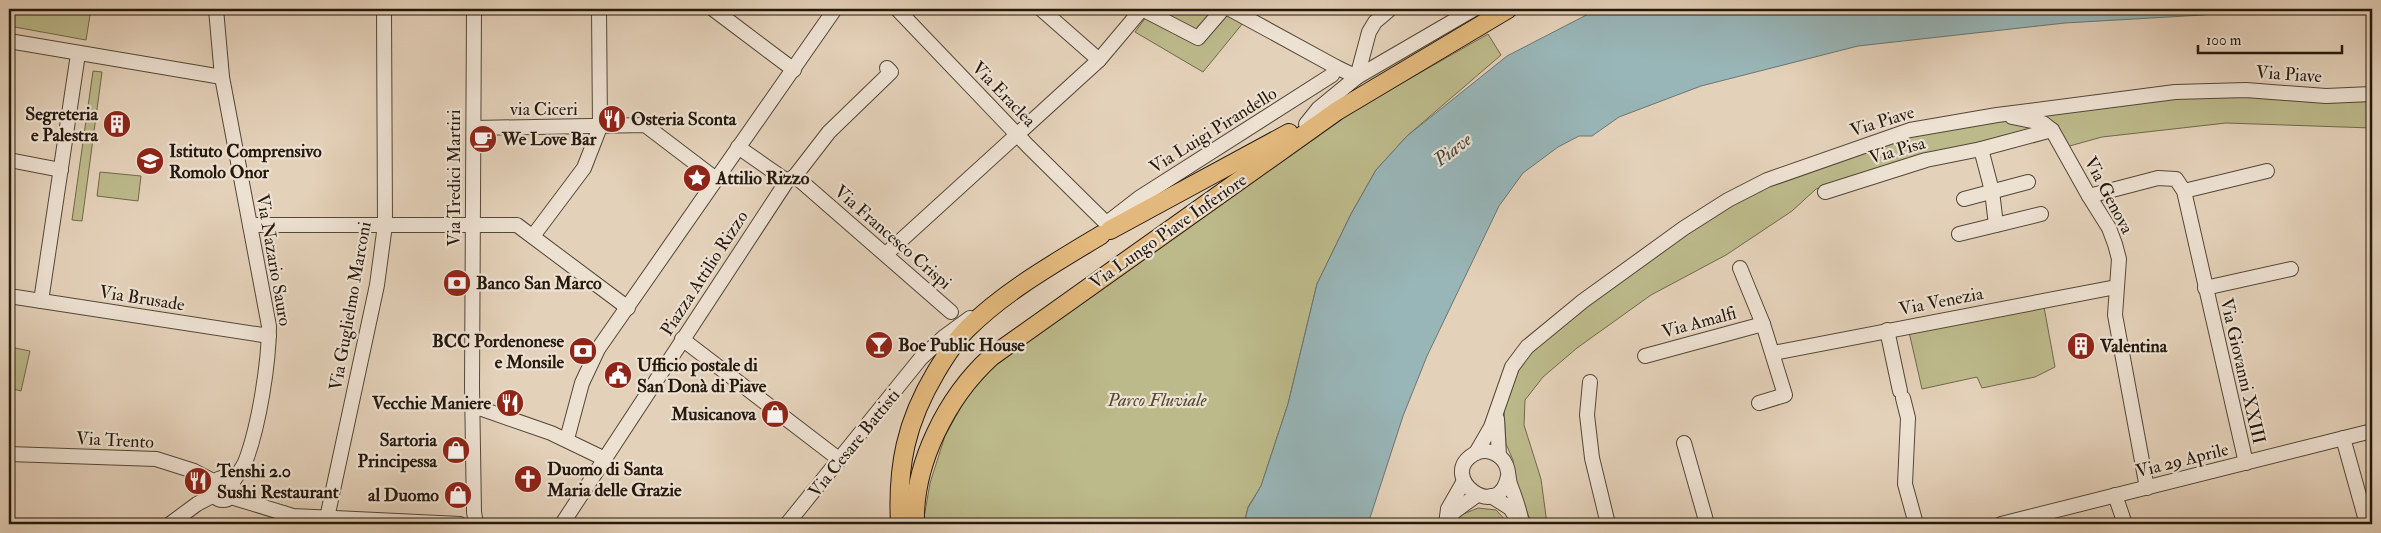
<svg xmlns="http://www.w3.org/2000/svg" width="2381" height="533" font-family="'IM FELL Double Pica',serif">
	<rect width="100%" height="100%" fill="#e4d1b9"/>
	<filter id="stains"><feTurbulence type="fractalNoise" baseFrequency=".004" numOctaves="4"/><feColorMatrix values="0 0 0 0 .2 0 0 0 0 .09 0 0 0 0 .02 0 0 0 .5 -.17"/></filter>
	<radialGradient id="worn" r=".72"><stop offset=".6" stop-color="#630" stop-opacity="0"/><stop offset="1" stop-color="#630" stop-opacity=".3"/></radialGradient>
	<g fill="#bcb98a" stroke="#70694c">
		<polygon points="9,9 91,9 86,40 9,26"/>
		<polygon points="1152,9 1224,9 1243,23 1203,72 1135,32"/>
		<polygon points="1488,34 1501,55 1407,136 1376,170 1351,214 1317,284 1288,404 1261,486 1248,507 1244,524 923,524 930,483 945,436 966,398 987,371 1109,281 1346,115"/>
		<polygon points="93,71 102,72 82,221 72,220"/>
		<polygon points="2240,94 2372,99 2372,128 2226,123 2102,137 2066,147 2025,118 2156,99"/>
		<polygon points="2002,120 2042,126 1978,145 1931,154 1816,189 1792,211 1726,255 1651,295 1577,348 1543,377 1525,400 1524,425 1541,479 1547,524 1532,524 1515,483 1513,460 1506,444 1504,410 1521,361 1557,327 1712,216 1781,180 1899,138"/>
		<polygon points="100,172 141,176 138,201 97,196"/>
		<polygon points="2044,307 2055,367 2035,377 1982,388 1977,377 1922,389 1909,332"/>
		<polygon points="10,347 30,351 21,391 9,388"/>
		<polygon points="1478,508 1496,510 1509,524 1456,524 1456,517"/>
	</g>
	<polygon fill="#98b5b7" stroke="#6a7773" points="1598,9 2233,9 2203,15 2065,23 1858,46 1701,86 1619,117 1592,136 1579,136 1558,147 1523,173 1499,206 1427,356 1403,416 1368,524 1244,524 1248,508 1261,486 1288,404 1317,284 1351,214 1376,170 1407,136 1507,56"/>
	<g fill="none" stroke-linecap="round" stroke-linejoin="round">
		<defs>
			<g id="minor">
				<path d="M216 9 222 77 269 326C269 363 259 425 246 460 243 468 237 475 232 483"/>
				<polyline points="474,9 472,387 474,512 476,524"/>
				<polyline points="713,9 794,70"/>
				<polyline points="897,9 1028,146 1104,221"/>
				<polyline points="1041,9 1099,60"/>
				<polyline points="1142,9 1198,38 1223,9"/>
				<polyline points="9,41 222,77"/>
				<polyline points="1336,67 1357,77 1474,9"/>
				<polyline points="2012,117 2043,123 2052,130 2089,196 2109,228 2115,244 2119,259 2115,315 2147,488"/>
				<polyline points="1306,124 1318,109 1357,77 1369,32 1375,22 1388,11"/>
				<polyline points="474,128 645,125 716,179"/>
				<polyline points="738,147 787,181"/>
				<polyline points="1981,149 1992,191 1996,225"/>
				<polyline points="9,160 61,170"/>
				<polyline points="795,176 829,132 891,72 887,68"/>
				<polyline points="2184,191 2267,171"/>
				<polyline points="1825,192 1926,160 1981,149 2052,130"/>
				<polyline points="2089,196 2158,178 2176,179 2184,191 2246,463"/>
				<polyline points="1964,199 2028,182"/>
				<polyline points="1108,222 1139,198 1332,75 1336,67 1230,9"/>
				<polyline points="250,225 517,225 628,308"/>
				<polyline points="1959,234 2041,214"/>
				<polyline points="533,236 584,168 600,127 599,9"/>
				<polyline points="886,254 1099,60 1142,9"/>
				<polyline points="1740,268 1763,324 1785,395 1759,403"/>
				<polyline points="2205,288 2291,269"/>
				<polyline points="9,296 269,336"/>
				<polyline points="41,301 78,54"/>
				<polyline points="1887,330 1900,391"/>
				<polyline points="682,339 840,460"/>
				<polyline points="1773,353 2116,287"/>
				<polyline points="1645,356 1763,324"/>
				<polyline points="1590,382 1587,415 1592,458 1608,524"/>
				<polyline points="1903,398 1908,418 1905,484 1916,524"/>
				<polyline points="472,408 482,409 551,433 605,459"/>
				<polyline points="1497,419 1499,456"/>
				<polyline points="2343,438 2367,524"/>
				<polyline points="567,439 582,383 598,349 835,9"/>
				<polyline points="1684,443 1707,524"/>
				<polyline points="1476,453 1491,427 1512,367 1527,347 1583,301 1684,228 1728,200 1767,180 1910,130 1997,115 2175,92 2246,90 2326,96 2372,94"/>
				<polyline points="9,454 156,459 194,471 215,482"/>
				<path d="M1508 476C1499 524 1436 477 1474 454 1485 447 1501 453 1506 465 1509 471 1508 478 1510 484 1515 497 1520 510 1522 524"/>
				<circle cx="223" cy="489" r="11"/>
				<polyline points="2115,495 2125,524"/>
				<polyline points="1491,496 1510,508 1519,522"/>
				<polyline points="231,497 293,516 460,524"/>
				<polyline points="327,518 377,285 385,225 384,9"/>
				<polyline points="1448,519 1455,511 1477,495"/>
				<polyline points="170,524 197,504 214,495"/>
				<polyline points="562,524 787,181 795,176 951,312"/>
				<polyline points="787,524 921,358 944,337 970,318"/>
				<polyline points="1446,524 1448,509 1464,481"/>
				<polyline points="2001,524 2372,431"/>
			</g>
			<g id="major">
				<polyline points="1110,230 1289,133"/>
				<path d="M900 524C897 466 906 422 936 372 945 357 955 341 967 329 1005 291 1055 263 1101 235"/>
				<path d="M915 524C913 464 947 397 991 357L1337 111 1508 9"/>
			</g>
		</defs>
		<use href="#minor" stroke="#544738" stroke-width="16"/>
		<use href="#major" stroke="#24190d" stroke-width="20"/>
		<use href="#minor" stroke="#ede1d2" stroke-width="14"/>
		<use href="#major" stroke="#e2b87c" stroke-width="18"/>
	</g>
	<defs>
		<symbol id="restaurant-disc" viewBox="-11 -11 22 22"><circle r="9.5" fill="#8f2418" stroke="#ede1d2"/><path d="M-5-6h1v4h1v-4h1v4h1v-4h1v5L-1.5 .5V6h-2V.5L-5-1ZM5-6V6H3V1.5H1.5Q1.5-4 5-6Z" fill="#fff"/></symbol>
		<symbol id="building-disc" viewBox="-11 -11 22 22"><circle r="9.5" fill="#8f2418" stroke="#ede1d2"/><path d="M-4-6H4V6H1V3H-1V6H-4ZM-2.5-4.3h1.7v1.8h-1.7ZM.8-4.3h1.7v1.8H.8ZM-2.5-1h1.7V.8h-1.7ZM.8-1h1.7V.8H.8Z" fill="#fff"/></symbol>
		<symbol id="cafe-disc" viewBox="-11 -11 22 22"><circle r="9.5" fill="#8f2418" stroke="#ede1d2"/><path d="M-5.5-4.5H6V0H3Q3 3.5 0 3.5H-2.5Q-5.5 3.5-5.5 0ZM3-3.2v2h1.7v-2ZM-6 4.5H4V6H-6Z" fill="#fff"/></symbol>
		<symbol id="school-disc" viewBox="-11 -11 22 22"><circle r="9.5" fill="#8f2418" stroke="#ede1d2"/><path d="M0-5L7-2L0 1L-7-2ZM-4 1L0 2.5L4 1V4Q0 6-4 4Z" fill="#fff"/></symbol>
		<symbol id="sight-disc" viewBox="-11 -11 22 22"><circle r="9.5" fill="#8f2418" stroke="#ede1d2"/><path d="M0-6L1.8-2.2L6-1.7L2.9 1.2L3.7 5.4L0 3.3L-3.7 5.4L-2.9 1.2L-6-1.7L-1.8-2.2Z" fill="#fff"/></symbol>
		<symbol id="bank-disc" viewBox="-11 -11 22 22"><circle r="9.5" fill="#8f2418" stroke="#ede1d2"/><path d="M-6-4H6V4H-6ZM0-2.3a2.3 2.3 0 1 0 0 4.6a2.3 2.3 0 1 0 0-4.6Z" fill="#fff"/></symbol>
		<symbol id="bar-disc" viewBox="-11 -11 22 22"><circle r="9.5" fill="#8f2418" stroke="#ede1d2"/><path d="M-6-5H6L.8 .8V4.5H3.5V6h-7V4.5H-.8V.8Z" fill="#fff"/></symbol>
		<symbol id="civic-disc" viewBox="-11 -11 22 22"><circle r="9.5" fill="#8f2418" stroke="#ede1d2"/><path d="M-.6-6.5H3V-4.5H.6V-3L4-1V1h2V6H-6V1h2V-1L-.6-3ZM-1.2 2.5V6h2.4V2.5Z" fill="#fff"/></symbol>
		<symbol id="shop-disc" viewBox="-11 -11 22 22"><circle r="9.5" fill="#8f2418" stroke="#ede1d2"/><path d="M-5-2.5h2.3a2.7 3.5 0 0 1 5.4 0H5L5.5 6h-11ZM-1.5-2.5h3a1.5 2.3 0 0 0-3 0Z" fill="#fff"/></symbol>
		<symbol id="church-disc" viewBox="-11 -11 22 22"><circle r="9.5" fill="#8f2418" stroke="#ede1d2"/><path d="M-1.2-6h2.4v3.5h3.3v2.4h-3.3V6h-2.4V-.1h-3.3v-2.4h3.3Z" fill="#fff"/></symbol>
	</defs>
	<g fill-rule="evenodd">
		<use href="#restaurant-disc" x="596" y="103" width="32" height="32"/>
		<use href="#building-disc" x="101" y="108" width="32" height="32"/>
		<use href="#cafe-disc" x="467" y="123" width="32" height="32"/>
		<use href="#school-disc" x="134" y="145" width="32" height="32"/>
		<use href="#sight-disc" x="681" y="162" width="32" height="32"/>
		<use href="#bank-disc" x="441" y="267" width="32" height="32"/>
		<use href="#bar-disc" x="863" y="329" width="32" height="32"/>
		<use href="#building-disc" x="2065" y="330" width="32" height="32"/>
		<use href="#bank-disc" x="567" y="335" width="32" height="32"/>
		<use href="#civic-disc" x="602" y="359" width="32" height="32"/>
		<use href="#restaurant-disc" x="494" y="387" width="32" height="32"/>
		<use href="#shop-disc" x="759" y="398" width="32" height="32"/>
		<use href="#shop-disc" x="440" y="434" width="32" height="32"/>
		<use href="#church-disc" x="512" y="463" width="32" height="32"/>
		<use href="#restaurant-disc" x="182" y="465" width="32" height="32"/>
		<use href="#shop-disc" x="442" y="479" width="32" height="32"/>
	</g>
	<g text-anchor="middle" stroke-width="4.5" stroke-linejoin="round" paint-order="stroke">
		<g font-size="18" fill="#24190d" stroke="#ede1d2">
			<text transform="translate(2289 74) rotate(4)" y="6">Via Piave</text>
			<text transform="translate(1004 94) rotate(46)" y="6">Via Eraclea</text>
			<text x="544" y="115">via Ciceri</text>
			<text transform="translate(1882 121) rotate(-17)" y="6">Via Piave</text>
			<text transform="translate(1213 130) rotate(-32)" y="6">Via Luigi Pirandello</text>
			<text transform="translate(1897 150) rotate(-16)" y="6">Via Pisa</text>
			<text transform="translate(454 178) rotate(-90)" y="6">Via Tredici Martiri</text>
			<text transform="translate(2109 195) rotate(62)" y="6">Via Genova</text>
			<text transform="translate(1168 231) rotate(-35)" y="6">Via Lungo Piave Inferiore</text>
			<text transform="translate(893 237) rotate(41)" y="6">Via Francesco Crispi</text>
			<text transform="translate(274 260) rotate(80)" y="6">Via Nazario Sauro</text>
			<text transform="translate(704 273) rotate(-57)" y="6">Piazza Attilio Rizzo</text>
			<text transform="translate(142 298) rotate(9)" y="6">Via Brusade</text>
			<text transform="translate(1941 301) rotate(-11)" y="6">Via Venezia</text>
			<text transform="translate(350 306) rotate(-80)" y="6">Via Guglielmo Marconi</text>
			<text transform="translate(1699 322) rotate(-15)" y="6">Via Amalfi</text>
			<text transform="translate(2243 371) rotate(77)" y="6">Via Giovanni XXIII</text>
			<text transform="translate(115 440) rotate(3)" y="6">Via Trento</text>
			<text transform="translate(854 443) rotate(-51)" y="6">Via Cesare Battisti</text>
			<text transform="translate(2182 460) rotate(-14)" y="6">Via 29 Aprile</text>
		</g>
		<g font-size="18" font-weight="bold" fill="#24190d" stroke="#ede1d2" text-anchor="start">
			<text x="98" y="120" text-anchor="end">Segreteria<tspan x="98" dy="21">e Palestra</tspan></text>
			<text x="631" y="125">Osteria Sconta</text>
			<text x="502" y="145">We Love Bar</text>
			<text x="169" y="157">Istituto Comprensivo<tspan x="169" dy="21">Romolo Onor</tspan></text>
			<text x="716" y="184">Attilio Rizzo</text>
			<text x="476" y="289">Banco San Marco</text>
			<text x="564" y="347" text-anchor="end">BCC Pordenonese<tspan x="564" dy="21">e Monsile</tspan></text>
			<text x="898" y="351">Boe Public House</text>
			<text x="2100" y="352">Valentina</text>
			<text x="637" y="371">Ufficio postale di<tspan x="637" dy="21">San Donà di Piave</tspan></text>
			<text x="491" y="409" text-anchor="end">Vecchie Maniere</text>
			<text x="756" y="420" text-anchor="end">Musicanova</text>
			<text x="437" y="446" text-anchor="end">Sartoria<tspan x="437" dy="21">Principessa</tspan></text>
			<text x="547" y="475">Duomo di Santa<tspan x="547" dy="21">Maria delle Grazie</tspan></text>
			<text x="217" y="477">Tenshi 2.0<tspan x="217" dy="21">Sushi Restaurant</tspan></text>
			<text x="439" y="501" text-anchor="end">al Duomo</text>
		</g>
		<g font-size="18" font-style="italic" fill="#524932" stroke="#ede1d2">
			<text x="1157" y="406">Parco Fluviale</text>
		</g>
		<g font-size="19" font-style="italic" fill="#474840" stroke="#ede1d2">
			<text transform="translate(1452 149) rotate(-37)" y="7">Piave</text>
		</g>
	</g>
	<rect width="2381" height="533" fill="none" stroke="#e4d1b9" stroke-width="30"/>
	<rect x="10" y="10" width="2361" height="513" fill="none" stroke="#24190d" stroke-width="2.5"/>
	<rect x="15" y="15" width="2351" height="503" fill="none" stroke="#24190d"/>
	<path d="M2198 45v8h144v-8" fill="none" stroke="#24190d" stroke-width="2.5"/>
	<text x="2206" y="45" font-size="15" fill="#24190d" stroke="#ede1d2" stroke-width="4" paint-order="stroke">100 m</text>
	<rect width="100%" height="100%" filter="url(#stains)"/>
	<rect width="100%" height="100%" fill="url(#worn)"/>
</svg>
